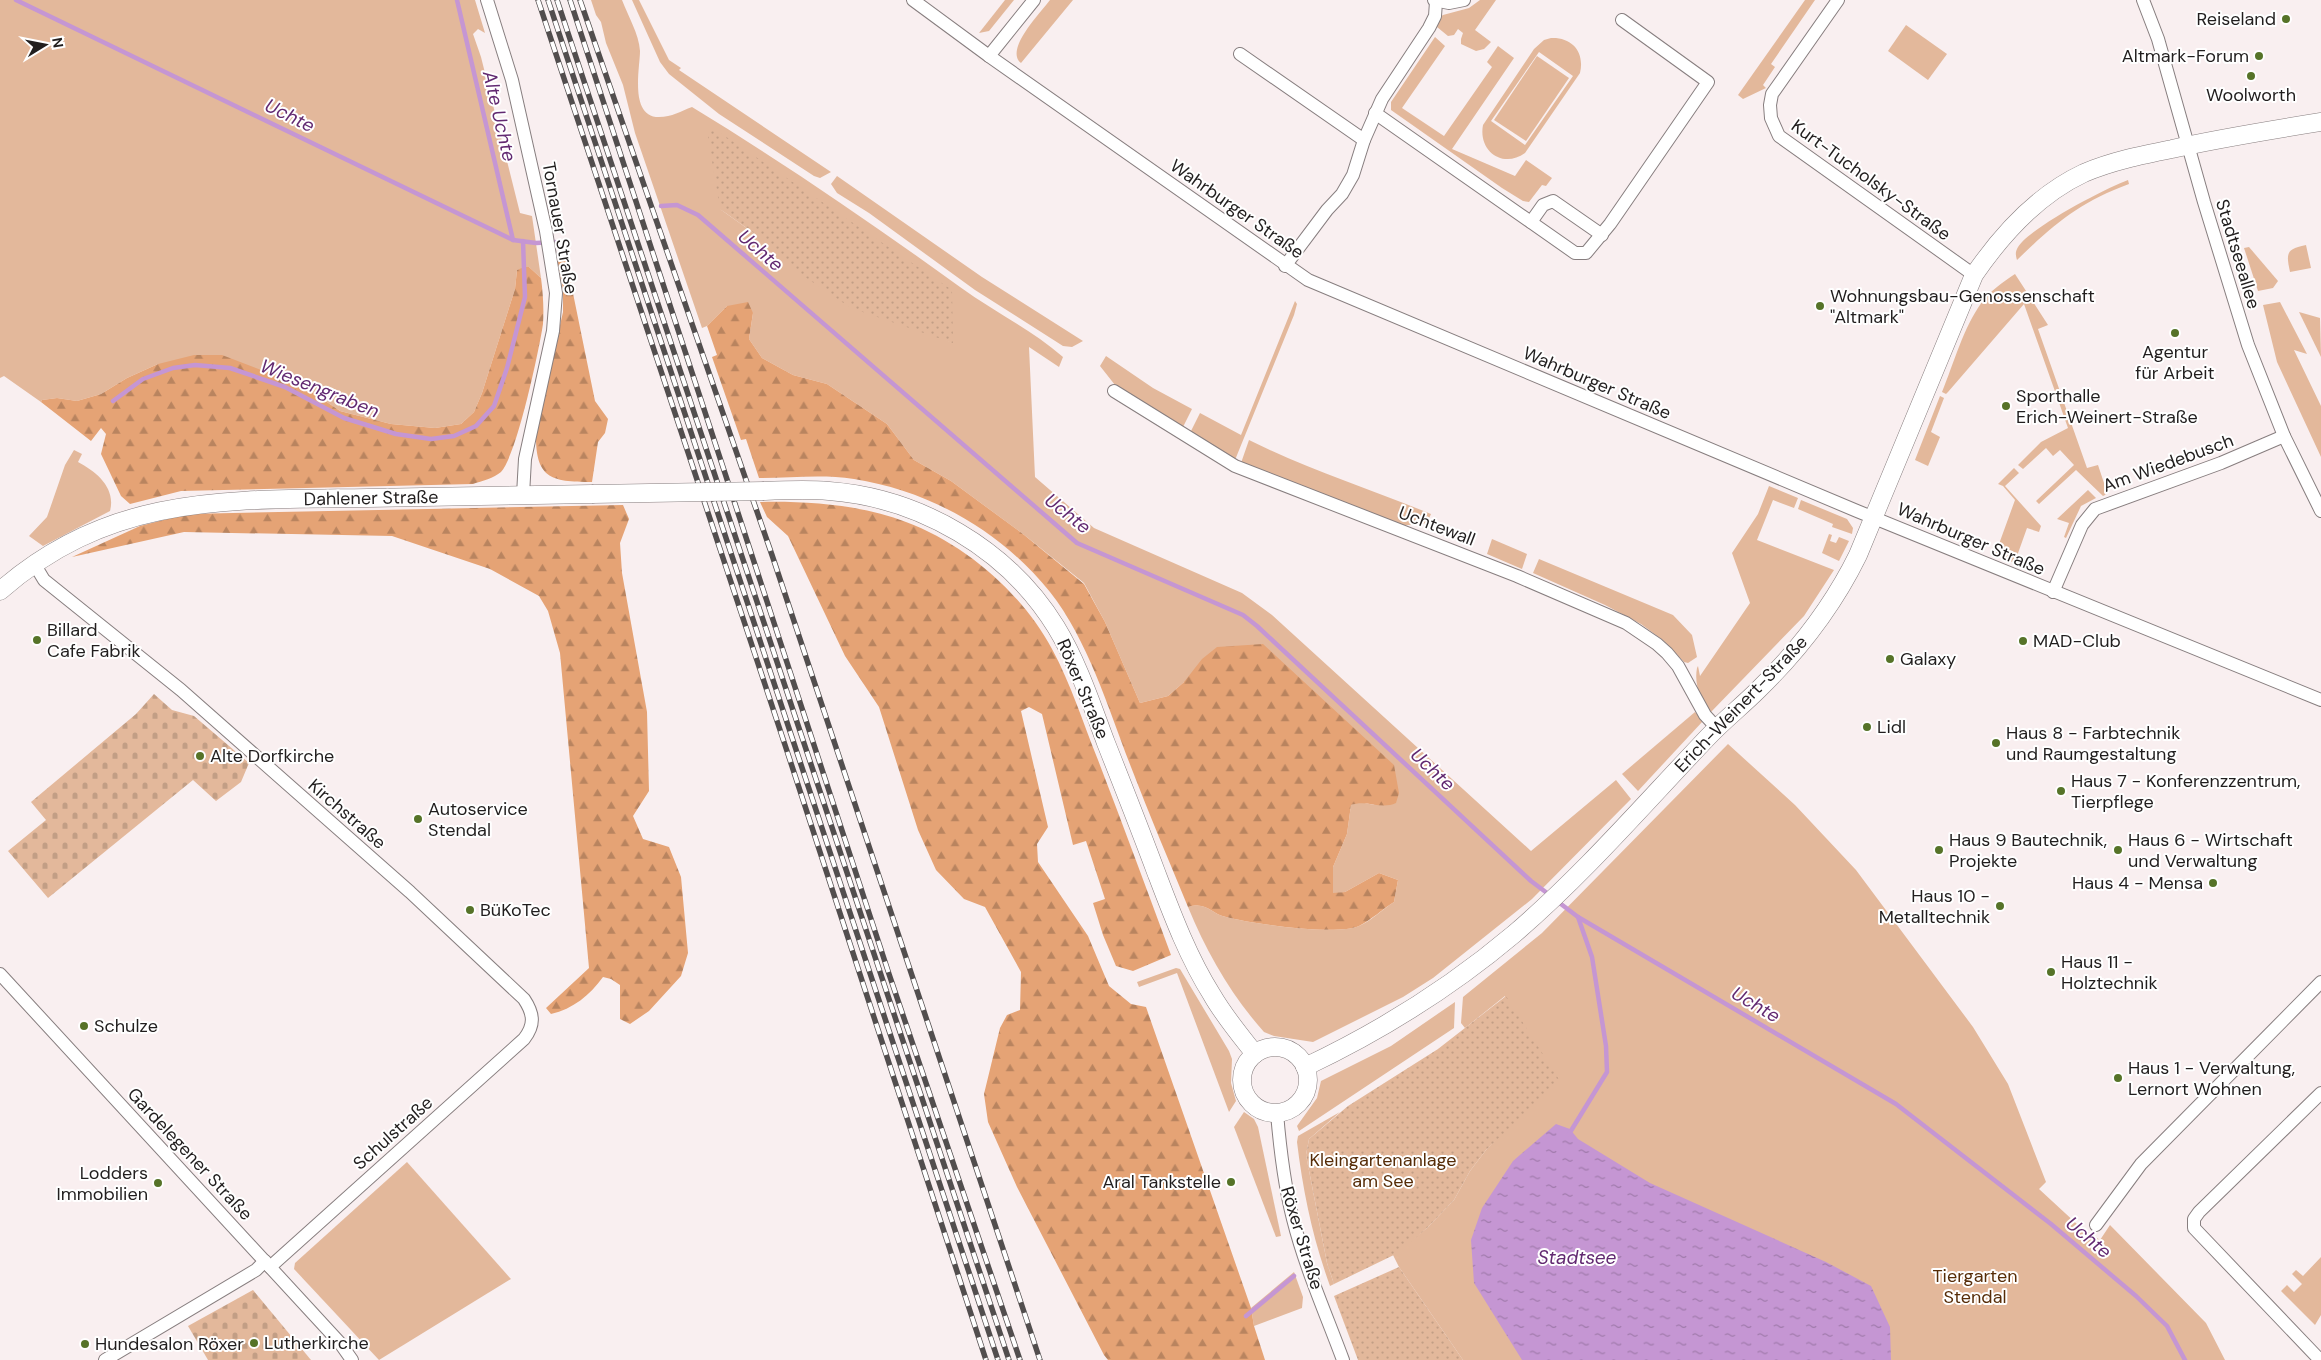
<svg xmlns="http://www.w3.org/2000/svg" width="2321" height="1360" font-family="'DM Sans',sans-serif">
	<defs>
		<pattern id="forest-firs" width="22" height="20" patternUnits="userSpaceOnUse" patternTransform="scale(1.25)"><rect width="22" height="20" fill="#e5a375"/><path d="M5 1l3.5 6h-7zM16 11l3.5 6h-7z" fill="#b9845f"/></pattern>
		<pattern id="cemetery-stones" width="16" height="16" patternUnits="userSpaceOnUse" patternTransform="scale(1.25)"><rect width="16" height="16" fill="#e3b89b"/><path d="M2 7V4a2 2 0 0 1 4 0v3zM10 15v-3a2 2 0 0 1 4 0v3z" fill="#c29e85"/></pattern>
		<pattern id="garden-dots" width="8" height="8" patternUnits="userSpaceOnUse" patternTransform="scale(1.25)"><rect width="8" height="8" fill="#e3b89b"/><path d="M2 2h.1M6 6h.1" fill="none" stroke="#c29e85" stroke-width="1.8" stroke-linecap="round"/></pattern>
		<pattern id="water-ripples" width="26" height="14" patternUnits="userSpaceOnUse" patternTransform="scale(1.25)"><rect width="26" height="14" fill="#c596d3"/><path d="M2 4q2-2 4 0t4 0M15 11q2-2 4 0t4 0" fill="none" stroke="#a07aab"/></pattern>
	</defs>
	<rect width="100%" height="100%" fill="#f9eff0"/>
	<g fill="#e3b89b" fill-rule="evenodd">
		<polygon points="0,0 475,0 485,33 478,29 473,34 481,57 520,213 532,216 541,278 529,267 517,270 515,289 482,393 474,412 461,424 435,428 391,424 340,411 305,387 158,364 127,378 101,394 77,401 57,398 42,400 41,402 4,376 0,378"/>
		<path d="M591 0H622C628 16 639 34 640 51 640 68 629 117 659 117 672 117 681 111 692 107 784 163 873 224 960 287 994 312 1031 329 1063 357L1059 367 1029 347 1035 477 1094 528 1242 593 1272 615 1531 851 1616 780 1631 799 1532 899 1433 978 1403 997 1313 1042 1274 1036 1264 1032C1231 995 1207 953 1188 907 1207 901 1211 914 1226 917 1253 924 1335 936 1359 926 1371 921 1383 909 1394 902L1398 880 1379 873 1345 892 1333 894V867L1347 834 1351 805 1359 802 1375 805 1184 682 1168 696 1140 703 1105 622 1084 583 1023 534 951 481 914 460 887 424 827 384 793 375 762 358 749 339 753 313 727 306 707 326 702 328 635 133 623 85 606 43 601 22 596 15ZM720 209 952 343 755 234Z"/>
		<polygon points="632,0 639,0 669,60 681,68 679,70 831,172 820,178 814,176 719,114 669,74 660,62"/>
		<polygon points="1005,0 1014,0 989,31 979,33"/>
		<path d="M1050 0H1073L1021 63C1004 50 1041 12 1050 0Z"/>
		<polygon points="1480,0 1496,0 1475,30 1491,42 1484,49 1476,51 1461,44 1461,39 1463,33 1458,29 1454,35 1448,36 1437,27 1438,19 1443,15 1469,8"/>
		<polygon points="1805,0 1815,0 1771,64 1775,67 1763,85 1766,88 1743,99 1738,95"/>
		<polygon points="1906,25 1947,54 1928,80 1888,51"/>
		<polygon points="1435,37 1445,46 1402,108 1444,136 1492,67 1487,62 1498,46 1514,58 1452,149 1515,176 1526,160 1552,178 1546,186 1542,185 1529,202 1523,201 1502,188 1391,110 1391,102"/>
		<path d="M1551 38C1572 37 1585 52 1580 73L1525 153C1503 169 1478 151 1483 125L1534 49 1544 40ZM1539 52 1573 76 1525 145 1491 121Z"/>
		<polygon points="1537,56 1569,78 1526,141 1494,120"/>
		<polygon points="837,176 982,277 1083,341 1072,347 1063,346 975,290 869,213 837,193 831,184"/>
		<path d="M2128 180 2129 184C2080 202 2054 224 2017 260 2016 256 2015 253 2017 249 2025 230 2106 188 2128 180Z"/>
		<path d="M2306 245 2311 268 2290 272C2286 253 2286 249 2306 245Z"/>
		<polygon points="2249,247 2278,281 2273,288 2258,291 2244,248"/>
		<path d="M2015 274 2048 325 2038 329 2087 468 2098 465 2107 492 2105 495 2103 496 2076 470 2039 504 2036 501 2074 465 2060 450 2053 456 2046 448 2023 469 2018 465 2041 442 2068 428 2024 304 1948 392 1946 394 1942 392C1954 363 1963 328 1982 302 1990 291 2003 282 2015 274Z"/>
		<polygon points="1295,301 1297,304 1294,315 1235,460 1190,433 1200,413 1241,435"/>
		<polygon points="2280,302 2307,354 2294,350 2321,406 2321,457 2277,362 2263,305"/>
		<polygon points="2299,312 2320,318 2321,357"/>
		<polygon points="1106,356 1153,388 1192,409 1183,427 1132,397 1115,385 1100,366"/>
		<polygon points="1940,396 1944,398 1931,432 1940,437 1928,466 1915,460"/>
		<path d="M1249 440C1307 469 1370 489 1431 514 1424 531 1418 522 1404 526L1241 463Z"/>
		<path d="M74 450 82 454 78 462C97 472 116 488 110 511L43 546 29 536 47 517 65 465Z"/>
		<polygon points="2014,468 2019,473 2005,486 2041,526 2039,532 2027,528 2017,556 2025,560 2020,565 1995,555 2015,500 2003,486 1998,484"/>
		<path d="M1769 486 1798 498 1794 508 1773 500 1757 540 1834 570 1804 616 1711 712C1700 700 1694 684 1697 668L1698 666 1700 676 1750 603 1732 553 1758 514Z"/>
		<polygon points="2088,490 2096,498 2081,506 2066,538 2064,537 2069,523 2057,519"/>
		<polygon points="1801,500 1847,519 1853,528 1852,534 1832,527 1833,524 1798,509"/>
		<polygon points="1829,534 1832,535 1830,541 1836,543 1839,537 1849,541 1839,561 1822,553"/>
		<polygon points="1492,539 1527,554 1522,569 1487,554"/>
		<polygon points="1539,559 1673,615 1692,635 1697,657 1688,663 1684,662 1664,641 1641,624 1605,605 1533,573"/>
		<polygon points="1695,712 1703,721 1638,791 1622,774"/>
		<polygon points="1728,744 1795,805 1856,870 1973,1027 2008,1084 2046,1182 2039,1189 2078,1225 2100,1240 2110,1225 2206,1323 2225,1360 1463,1360 1399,1267 1393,1255 1427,1228 1454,1200 1470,1171 1486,1150 1507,1129 1505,996 1465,1028 1461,1023 1463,997 1542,933"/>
		<polygon points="1176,968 1180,969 1229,1051 1232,1059 1231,1083 1236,1101 1229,1112 1177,973 1139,987 1137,982"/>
		<polygon points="1455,1002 1454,1028 1299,1131 1297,1126 1317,1098 1321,1081 1391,1046"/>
		<polygon points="1244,1112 1254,1119 1258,1127 1281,1236 1276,1237 1234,1127"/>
		<path d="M1340 1112 1309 1139 1306 1155 1327 1263 1334 1284 1330 1286C1313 1239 1303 1192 1297 1142L1298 1136Z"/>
		<polygon points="407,1162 511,1279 379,1360 294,1269 295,1263"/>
		<polygon points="2321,1257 2321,1315 2315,1325 2281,1291 2287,1285 2294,1292 2302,1284 2292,1274 2296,1270 2303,1276"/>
		<polygon points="1294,1272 1303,1297 1302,1308 1254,1326 1251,1308"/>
	</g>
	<g fill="url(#forest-firs)">
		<path d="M557 259H566L595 401 608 419 605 433 598 442 592 482C550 482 535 478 536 432L563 312V289Z"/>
		<path d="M524 267H529L541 278C543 293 544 309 543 324 539 351 517 455 501 472 494 478 482 481 473 484L181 491 130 504 121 496 101 454 106 434 101 428 91 441 41 402 42 400 57 398 77 401 101 394 127 378 158 364 194 355H222L305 387 340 411 391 424 435 428 461 424 474 412 482 393 515 289 517 270Z"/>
		<path d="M748 302 753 313 749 339 762 358 793 375 827 384 887 424 914 460 951 481 1023 534 1084 584 1105 622 1140 703 1168 696 1184 682 1202 659 1217 647 1263 644 1394 765 1399 793 1396 803C1381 810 1366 799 1351 805L1347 834 1333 867V893L1345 892 1379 873 1398 880 1394 902C1383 909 1371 920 1359 926 1336 936 1253 924 1226 917 1211 914 1207 901 1188 907 1169 861 1149 814 1131 767 1109 710 1088 640 1050 592 1001 531 930 491 854 479 822 474 791 478 759 478L746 439 741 440 712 357 717 355 707 326 727 306Z"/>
		<path d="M760 502C808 501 862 505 906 522 965 544 1022 593 1052 649 1071 684 1083 723 1098 760 1123 825 1147 890 1171 955L1133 971 1116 966 1103 935 1093 903 1105 899 1086 841 1073 845 1042 714 1029 707 1021 711 1048 827 1037 844 1038 862 1088 936 1109 986 1131 1004 1146 1007 1251 1308 1254 1326 1265 1360H1108L1104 1355 1017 1187 988 1122 984 1094 1000 1028 1007 1015 1020 1010 1021 972 985 907 964 899 936 870 918 830 879 707 845 656 788 536 767 517Z"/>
		<path d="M623 505 629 519 620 543 622 573 647 712 649 791 633 816 643 839 669 847 681 877 688 953 681 976 649 1011 630 1024 620 1019V985L611 979 603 977C590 995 573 1009 551 1014L546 1008 589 968 560 653 548 611 539 596 490 569 392 536 184 532 72 557 140 526 187 514Z"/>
	</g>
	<g fill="url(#cemetery-stones)">
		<polygon points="154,694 172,710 194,716 249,763 241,782 216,801 193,780 48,898 8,851 46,820 31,802 136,714"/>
		<polygon points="253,1290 311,1360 208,1360 188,1326"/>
	</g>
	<g fill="url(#garden-dots)">
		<polygon points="713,128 952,290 953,343 851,308 802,275 755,234 720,209 708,137"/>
		<polygon points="1506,996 1560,1081 1486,1150 1470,1171 1454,1200 1427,1228 1398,1253 1334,1284 1327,1263 1306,1155 1309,1139 1348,1106 1438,1049"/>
		<polygon points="1399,1267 1463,1360 1358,1360 1334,1296"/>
	</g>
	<polygon fill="url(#water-ripples)" points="1556,1124 1570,1129 1578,1139 1650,1183 1826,1262 1871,1286 1890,1327 1891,1360 1522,1360 1474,1283 1471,1240 1482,1208 1513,1161"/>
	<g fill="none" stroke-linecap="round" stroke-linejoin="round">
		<g stroke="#c596d3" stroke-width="4.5">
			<polyline points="16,0 513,240 536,243 555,242"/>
			<polyline points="457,0 513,240"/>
			<polyline points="661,206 677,205 698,215 1077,543 1243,615 1257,626 1531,881 1551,896"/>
			<polyline points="113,401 143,379 173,368 195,365 230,368 285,387 344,418 396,434 431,439 454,436 476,426 494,406 507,368 525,297 523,241"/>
			<polyline points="1557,901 1578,917 1896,1104 2051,1224 2136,1296 2167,1326 2185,1360"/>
			<polyline points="1569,1134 1607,1072 1606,1046 1592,957 1578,917"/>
			<polyline points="1246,1316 1294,1276"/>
		</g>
		<defs>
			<g id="street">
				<polyline points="487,0 512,80 546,231 556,293 553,331 525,459 523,495"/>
				<polyline points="913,0 989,56 1308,280 1857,511 2321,700"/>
				<polyline points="1434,0 1449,3 1464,0"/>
				<polyline points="1838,0 1772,94 1770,105 1771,118 1779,136 1974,275"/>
				<polyline points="2143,0 2158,39 2204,202 2248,345 2284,436 2321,511"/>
				<polyline points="1240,54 1364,140"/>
				<polyline points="989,56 1034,0"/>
				<polyline points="1375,113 1575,253 1586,253 1610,224 1708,82 1622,20"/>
				<polyline points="1531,222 1543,205 1553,201 1602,235"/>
				<polyline points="1285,266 1327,210 1342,194 1353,175 1364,140 1382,99 1429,28 1435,16 1436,2"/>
				<polyline points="1114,391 1235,466 1517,576 1626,623 1657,644 1667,653 1678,666 1705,715 1717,728"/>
				<path d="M35 565 44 580 181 690 410 892 524 999C534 1014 535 1025 524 1039L270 1267"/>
				<polyline points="2053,592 2082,525 2095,509 2221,463 2284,436"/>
				<polyline points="0,974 340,1343 352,1360"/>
				<path d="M1277 1113C1280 1149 1284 1184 1293 1219 1305 1267 1326 1314 1343 1360"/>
				<polyline points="2096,1225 2141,1164 2321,982"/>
				<polyline points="105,1360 256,1270 265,1261"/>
				<polyline points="2320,1360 2194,1228 2194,1219 2199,1212 2321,1093"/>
			</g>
			<g id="secondary">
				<path d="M764 491C786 490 808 489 829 491 920 498 1008 549 1056 627 1078 663 1091 703 1106 743 1123 786 1140 829 1156 872 1172 914 1188 957 1212 995 1224 1016 1240 1035 1255 1054"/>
				<path d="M0 591C111 493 230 500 368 498 443 497 517 495 592 494"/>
				<circle cx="1275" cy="1080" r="33"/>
				<path d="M1305 1067C1381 1031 1450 988 1514 934 1584 874 1645 803 1708 737 1724 720 1742 706 1758 690 1799 650 1833 606 1858 555L1974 275C2002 234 2039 194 2084 173 2112 161 2142 155 2172 149 2221 138 2271 130 2321 122"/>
			</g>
		</defs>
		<use href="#street" stroke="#877e7f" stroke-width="14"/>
		<use href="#secondary" stroke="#877e7f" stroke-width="19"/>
		<use href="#street" stroke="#fff" stroke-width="12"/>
		<use href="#secondary" stroke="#fff" stroke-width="18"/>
		<defs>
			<g id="rail">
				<polyline points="538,0 787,751 986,1360"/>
				<polyline points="548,0 998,1360"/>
				<polyline points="557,0 1009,1360"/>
				<polyline points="570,0 889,974 1020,1360"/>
				<polyline points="580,0 772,555 1040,1360"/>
			</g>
		</defs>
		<use href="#rail" stroke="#524e4e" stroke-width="5.5"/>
		<use href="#rail" stroke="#fff" stroke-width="4" stroke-dasharray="11" stroke-linecap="butt"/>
		<defs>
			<polyline id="secondary-bridge" points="592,494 764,491"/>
		</defs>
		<use href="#secondary-bridge" stroke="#877e7f" stroke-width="19" stroke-linecap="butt"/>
		<use href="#secondary-bridge" stroke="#fff" stroke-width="18"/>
	</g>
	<g fill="#567328" stroke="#fff" stroke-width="2">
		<circle cx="2286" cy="19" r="5"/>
		<circle cx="2259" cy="56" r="5"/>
		<circle cx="2251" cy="76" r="5"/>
		<circle cx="1820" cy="306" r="5"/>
		<circle cx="2175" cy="333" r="5"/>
		<circle cx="2006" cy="406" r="5"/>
		<circle cx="37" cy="640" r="5"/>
		<circle cx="2023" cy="641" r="5"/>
		<circle cx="1890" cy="659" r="5"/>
		<circle cx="1867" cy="727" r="5"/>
		<circle cx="1996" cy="743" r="5"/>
		<circle cx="200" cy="756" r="5"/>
		<circle cx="2061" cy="791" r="5"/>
		<circle cx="418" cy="819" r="5"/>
		<circle cx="1939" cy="850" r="5"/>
		<circle cx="2118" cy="850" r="5"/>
		<circle cx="2213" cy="883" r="5"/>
		<circle cx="2000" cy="906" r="5"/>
		<circle cx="470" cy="910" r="5"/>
		<circle cx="2051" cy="972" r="5"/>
		<circle cx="84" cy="1026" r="5"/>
		<circle cx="2118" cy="1078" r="5"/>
		<circle cx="1231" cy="1182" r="5"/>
		<circle cx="158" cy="1183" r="5"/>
		<circle cx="254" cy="1343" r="5"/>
		<circle cx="85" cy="1344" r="5"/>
	</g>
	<g text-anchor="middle" stroke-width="4" stroke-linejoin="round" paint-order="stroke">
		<g font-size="18" fill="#211e1e" stroke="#fff" text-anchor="start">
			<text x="2276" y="25" text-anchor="end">Reiseland</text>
			<text x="2249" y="62" text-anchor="end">Altmark-Forum</text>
			<text x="2251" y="101" text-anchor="middle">Woolworth</text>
			<text x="1830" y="302">Wohnungsbau-Genossenschaft<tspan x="1830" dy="21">"Altmark"</tspan></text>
			<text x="2175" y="358" text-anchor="middle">Agentur<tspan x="2175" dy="21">für Arbeit</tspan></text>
			<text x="2016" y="402">Sporthalle<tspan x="2016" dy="21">Erich-Weinert-Straße</tspan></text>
			<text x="47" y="636">Billard<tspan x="47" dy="21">Cafe Fabrik</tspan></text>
			<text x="2033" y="647">MAD-Club</text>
			<text x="1900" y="665">Galaxy</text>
			<text x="1877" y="733">Lidl</text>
			<text x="2006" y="739">Haus 8 - Farbtechnik<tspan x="2006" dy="21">und Raumgestaltung</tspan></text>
			<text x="210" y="762">Alte Dorfkirche</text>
			<text x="2071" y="787">Haus 7 - Konferenzzentrum,<tspan x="2071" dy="21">Tierpflege</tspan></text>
			<text x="428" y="815">Autoservice<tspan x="428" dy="21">Stendal</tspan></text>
			<text x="1949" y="846">Haus 9 Bautechnik,<tspan x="1949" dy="21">Projekte</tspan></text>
			<text x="2128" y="846">Haus 6 - Wirtschaft<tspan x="2128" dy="21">und Verwaltung</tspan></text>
			<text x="2203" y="889" text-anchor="end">Haus 4 - Mensa</text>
			<text x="1990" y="902" text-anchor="end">Haus 10 -<tspan x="1990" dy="21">Metalltechnik</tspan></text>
			<text x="480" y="916">BüKoTec</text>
			<text x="2061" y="968">Haus 11 -<tspan x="2061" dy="21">Holztechnik</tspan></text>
			<text x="94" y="1032">Schulze</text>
			<text x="2128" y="1074">Haus 1 - Verwaltung,<tspan x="2128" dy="21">Lernort Wohnen</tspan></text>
			<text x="148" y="1179" text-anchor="end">Lodders<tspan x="148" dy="21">Immobilien</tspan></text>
			<text x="1221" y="1188" text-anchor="end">Aral Tankstelle</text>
			<text x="264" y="1349">Lutherkirche</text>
			<text x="95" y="1350">Hundesalon Röxer</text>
		</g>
		<g font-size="18" fill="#211e1e" stroke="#fff">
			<text transform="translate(1871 180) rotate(36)" y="6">Kurt-Tucholsky-Straße</text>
			<text transform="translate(1237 209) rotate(35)" y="6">Wahrburger Straße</text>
			<text transform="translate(560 228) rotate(80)" y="6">Tornauer Straße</text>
			<text transform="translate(2238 254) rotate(73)" y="6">Stadtseeallee</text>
			<text transform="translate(1597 383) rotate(23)" y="6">Wahrburger Straße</text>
			<text transform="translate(2168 463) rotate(-20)" y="6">Am Wiedebusch</text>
			<text transform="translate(371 498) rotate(-1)" y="6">Dahlener Straße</text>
			<text transform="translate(1437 526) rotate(21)" y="6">Uchtewall</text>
			<text transform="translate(1971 539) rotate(23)" y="6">Wahrburger Straße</text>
			<text transform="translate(1083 689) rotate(67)" y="6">Röxer Straße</text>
			<text transform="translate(1741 704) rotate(-46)" y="6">Erich-Weinert-Straße</text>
			<text transform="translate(347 814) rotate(41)" y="6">Kirchstraße</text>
			<text transform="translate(393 1133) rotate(-42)" y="6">Schulstraße</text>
			<text transform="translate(190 1154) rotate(47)" y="6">Gardelegener Straße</text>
			<text transform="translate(1302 1238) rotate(73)" y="6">Röxer Straße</text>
		</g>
		<g font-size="18" fill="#562c07" stroke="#fff">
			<text x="1383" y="1166">Kleingartenanlage<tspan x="1383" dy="21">am See</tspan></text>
			<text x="1975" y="1282">Tiergarten<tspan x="1975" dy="21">Stendal</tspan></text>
		</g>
		<g font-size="19" font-style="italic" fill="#622971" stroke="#fff">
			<text transform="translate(290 115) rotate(26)" y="7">Uchte</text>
			<text transform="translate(500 116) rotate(77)" y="7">Alte Uchte</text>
			<text transform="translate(761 250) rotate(41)" y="7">Uchte</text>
			<text transform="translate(320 388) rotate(22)" y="7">Wiesengraben</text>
			<text transform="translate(1068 513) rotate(38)" y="7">Uchte</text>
			<text transform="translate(1433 769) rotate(43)" y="7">Uchte</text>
			<text transform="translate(1756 1004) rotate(30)" y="7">Uchte</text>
			<text transform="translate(2089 1237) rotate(40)" y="7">Uchte</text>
			<text x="1577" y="1264">Stadtsee</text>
		</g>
	</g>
	<g transform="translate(45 45) rotate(80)" stroke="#ffffff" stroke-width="4" paint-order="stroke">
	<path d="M0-4L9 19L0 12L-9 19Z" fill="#211e1e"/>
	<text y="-8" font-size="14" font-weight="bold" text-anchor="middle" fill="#211e1e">N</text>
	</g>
</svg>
